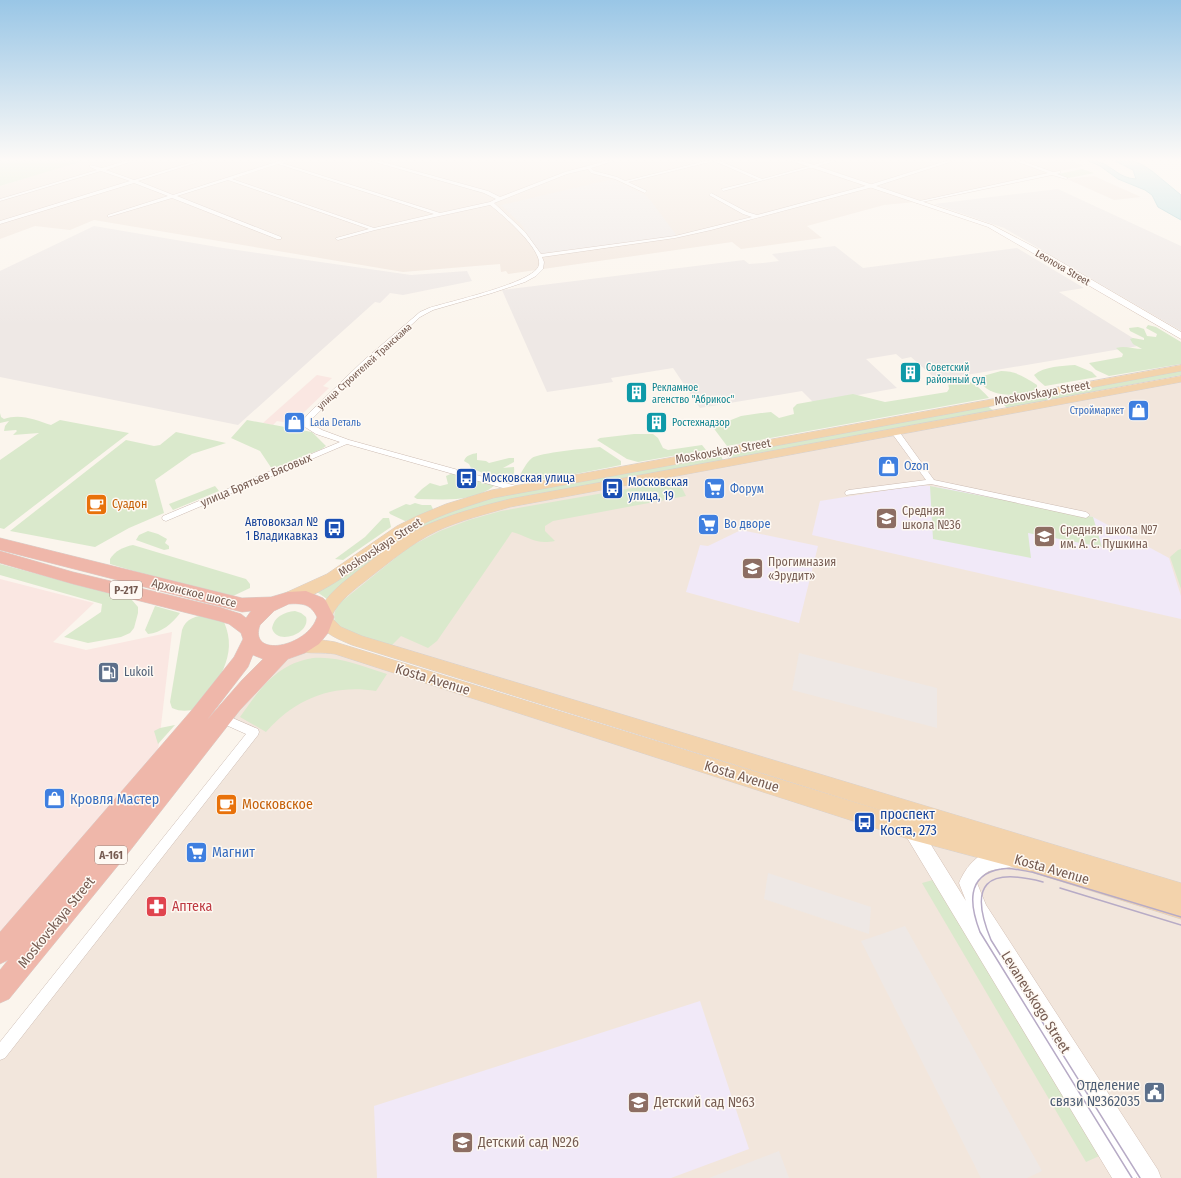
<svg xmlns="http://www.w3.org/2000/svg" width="1181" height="1178" font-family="'Fira Sans Condensed',sans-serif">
	<rect width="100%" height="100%" fill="#fbf5ed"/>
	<g fill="#f2e6dc">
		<polygon points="80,161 1072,161 1084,166 915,202 884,205 807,226 822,238 741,249 732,242 508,274 506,271 501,272 500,264 403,272 94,220 70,230 35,226 0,239 0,186"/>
		<polygon points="1094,176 1141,197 1114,200 1067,179"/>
		<polygon points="1181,379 1181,893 358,641 324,615 392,552 478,511"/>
		<polygon points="315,646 1181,908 1181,1178 0,1178 0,1053 254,732 221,718 263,671"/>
	</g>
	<g fill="#fae7e2">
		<polygon points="317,375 332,378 323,386 329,388 298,418 301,419 295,424 277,421 273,425 263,423"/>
		<polygon points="0,579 94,603 53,642 86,650 172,632 158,751 0,937"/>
	</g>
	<g fill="#eee8e5">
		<polygon points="613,179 645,195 651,201 677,236 539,254 522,225 501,205"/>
		<polygon points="1058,189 1181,246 1181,331 1004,228 934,204"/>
		<polygon points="94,226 223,248 411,275 467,271 472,281 403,295 390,293 380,303 375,302 238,425 0,377 0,271"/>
		<polygon points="835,246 863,268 1017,248 1084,288 1059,292 1144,345 937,380 911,357 902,359 896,354 866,359 897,388 814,403 802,391 700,408 673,368 611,378 613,382 547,392 502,290 744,260 749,264 763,263 779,261 772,254"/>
		<polygon points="799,653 937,688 937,728 792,690"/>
		<polygon points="768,873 871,907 869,934 764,899"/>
		<polygon points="905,926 1042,1171 1027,1178 981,1178 861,941"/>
		<polygon points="779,1151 789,1178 709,1178"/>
	</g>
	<g fill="#f1e9f8">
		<polygon points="920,485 930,486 958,490 1093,517 1169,558 1181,596 1181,619 812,535 820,501"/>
		<polygon points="741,530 818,546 799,623 686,592 700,545 708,546"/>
		<polygon points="700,1001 749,1149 671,1178 377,1178 374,1106"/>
	</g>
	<g fill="#dae9cc">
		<polygon points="0,161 80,161 80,162 0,186"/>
		<polygon points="1082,169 1094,173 1069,178 1058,174"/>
		<path d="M1148 325 1156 327 1181 342V364L1109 376 1096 370 1089 363 1122 357 1123 354 1116 348C1125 345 1133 349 1142 349L1133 344 1130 339 1133 338 1144 340V338L1130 331 1129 328 1138 327 1144 329 1147 336 1156 337 1157 334 1146 328Z"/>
		<path d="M1075 365 1092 372 1097 377 1045 386 1038 380 1034 375C1044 366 1063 366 1075 365Z"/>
		<polygon points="1181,370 1181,375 1007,408 1002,403"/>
		<path d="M1001 371C1016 371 1025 377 1037 385V389C1020 396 993 399 981 383L983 376Z"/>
		<path d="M958 379C972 380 980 388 989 398L727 446 709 422 713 421 721 424 741 416 761 413 771 412 779 418 794 414 793 408 797 404 853 394 885 402 947 392 949 389 948 382 951 380Z"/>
		<polygon points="986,405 994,411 730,460 725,453"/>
		<path d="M0 413 1 417 4 419C20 413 36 420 51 425L60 420 129 433 4 529 0 528V460L39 433 13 435 17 431 16 430 4 431 5 426 9 421 0 423Z"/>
		<polygon points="247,420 312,432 326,446 322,449 272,469 260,451 231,438"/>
		<polygon points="176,432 226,443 192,454 155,480 164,513 129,528 95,547 10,531 126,440 154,446 160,445"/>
		<polygon points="634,434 653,434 658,438 663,448 668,450 702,445 706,450 638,462 627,459 597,440 600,438"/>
		<path d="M600 447 621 461V465C599 469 536 484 518 479 522 472 525 464 532 458 538 453 589 448 600 447Z"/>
		<path d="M477 453V460L486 461 489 463 509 458H514V462L503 468 514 467C517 492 482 472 471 468L469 464 464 461C466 455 472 454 477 453Z"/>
		<polygon points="720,454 724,462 459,515 327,599 317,592 405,531 445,511 510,492"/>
		<path d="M453 473 493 484 494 486C471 503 444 499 417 499L414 497 422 489 430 483 440 486 448 484 446 476Z"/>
		<path d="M678 480 686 496 553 521 545 526V531L555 541C535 545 530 537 512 532L437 641 428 648 401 636 390 647 344 630 336 625C333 615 334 610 341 602L409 547 440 531 469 520 501 511Z"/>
		<polygon points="215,486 219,491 173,510 169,504"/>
		<polygon points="930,486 1093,517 1102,547 1028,533 1031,558 933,539"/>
		<polygon points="415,503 422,505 431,505 434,511 410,520 405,521 390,514 389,512 406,504 410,505"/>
		<polygon points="383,518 389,518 391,527 343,560 335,559 365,537"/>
		<polygon points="148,531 158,534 167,539 165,543 169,546 169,549 164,550 136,540 139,535"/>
		<path d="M133 545 246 579 250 584V588L233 596 223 597 110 564V559C115 551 123 547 133 545Z"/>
		<polygon points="1181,549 1181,589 1170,557 1178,550"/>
		<polygon points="0,564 131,599 138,607 138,613 134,628 130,633 121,637 88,643 64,637 101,612 102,604 0,575"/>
		<path d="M155 606 180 613C173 623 161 633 148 634L145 630Z"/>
		<path d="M295 611 301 613 306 617C311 634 276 646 272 628 274 617 284 612 295 611Z"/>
		<path d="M207 615 224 622C239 656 217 682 198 709 188 711 181 712 172 708L170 702 182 630C186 618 196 616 207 615Z"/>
		<path d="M313 658C339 656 362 666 387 674L376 691C332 684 295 699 266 732L240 717C260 689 276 664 313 658Z"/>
		<polygon points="175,725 158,744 154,731 160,728"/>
		<polygon points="940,878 1108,1152 1086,1162 922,883"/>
	</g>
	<path fill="#c2e2e4" stroke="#a9d2d5" d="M1089 161C1092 161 1096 161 1099 162 1113 166 1118 178 1136 179L1133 170 1115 161H1133L1141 164 1152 171 1181 195V220L1158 207 1152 195 1145 190 1118 179 1100 166Z"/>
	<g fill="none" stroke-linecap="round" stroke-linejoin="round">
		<defs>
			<g id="street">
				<path d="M125 161H133L106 170 134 180 195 161H202L138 181 173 195 279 161H286L282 163 440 213 490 202 496 199 484 193 371 161H379L488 191 500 197 565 172 606 161H614L591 168 594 171 617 177 625 181 705 161H714L628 182 647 191 645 193 615 179 591 173 588 169 567 174 494 203 525 232 541 254 675 236 752 217 743 214 709 195 711 193 747 212 757 215 869 185 946 161H953L873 187 711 230 675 238 542 257 544 262 543 269 536 276 525 282 492 293 433 310 420 317 357 374 312 419V424L322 430 349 440 520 487 521 489 520 491 517 492 347 444 166 521 163 520 162 518 163 516 340 442 316 434 305 427 304 419 309 413 363 361 420 312 429 308C447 302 535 283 539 265 542 249 502 214 490 205L375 230 338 240 336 239V238L369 229 228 180 177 196 281 237V239H277L172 198 108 217V215L168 196 134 183 0 224V221L130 181 101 171 0 201V199L97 170 90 167V165L102 168ZM278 164 434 214 374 228 232 179Z"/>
				<polygon points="714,161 720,161 762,179 828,161 836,161 723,191 721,189 758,180"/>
				<polygon points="1015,161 1022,161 1053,172 1060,171 1060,173 1057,174 1068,178 1066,179 1052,175 917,203 915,202 1048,173"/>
				<polygon points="892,430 898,430 934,480 1086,512 1090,515 1086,518 931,484 846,495 845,493 846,491 849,490 926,480 891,432"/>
				<polygon points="221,713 258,729 259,732 258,735 5,1058 0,1060 0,1042 246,734 217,721 216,718 217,715"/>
			</g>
			<g id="secondary">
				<polygon points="792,161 802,161 992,225 1051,256 1181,332 1181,339 988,227"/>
				<path d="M912 822 918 824 966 901 959 883C968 861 987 843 1012 854L1015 860 1012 866C995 873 990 864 977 883L986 905 1158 1170 1161 1178H1137L1136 1177V1178H1112L906 836 903 830 906 824Z"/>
			</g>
			<g id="primary">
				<path d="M1181 365V371L493 498C468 506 442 514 419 526 393 540 309 610 283 602L280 598 283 594 327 574 397 526 417 516 446 504 492 490Z"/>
				<path d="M1181 376V382L510 507C486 514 461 520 437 531 412 543 391 561 369 578 355 589 339 600 331 617L341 627 362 636 1181 883V919L1028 871 912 840 335 654C323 652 309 654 297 651L295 646 297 641C309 638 323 640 335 642L925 824 352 645C338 639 324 634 316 620L318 617 316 615C327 594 342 583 360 569 381 553 403 535 429 524 455 513 482 506 510 499Z"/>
			</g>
			<path id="highway" d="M0 538 242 598 271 597 288 592 306 591 323 598 326 601 334 617 328 633 319 644 305 653 288 659 240 710 129 852 9 999 0 1003V970L8 960 0 964V932L191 711 234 657 243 639 241 633 229 624 219 621 73 584 0 563V551L73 572 219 607 241 614 246 618 251 611 242 612 0 550ZM289 604C302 603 311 604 317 617 308 647 248 659 260 625L274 611ZM253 655 263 659 242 680 207 720 248 667Z"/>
		</defs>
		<use href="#street" stroke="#cdbcb3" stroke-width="1"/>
		<use href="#secondary" stroke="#d2beb3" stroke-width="1"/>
		<use href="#primary" stroke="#d8d1ce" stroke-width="1"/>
		<use href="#highway" stroke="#d8d1ce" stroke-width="1"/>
		<use href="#street" fill="#fff" fill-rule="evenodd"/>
		<use href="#secondary" fill="#fff" fill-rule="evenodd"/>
		<use href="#primary" fill="#f3d3ac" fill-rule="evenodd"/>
		<use href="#highway" fill="#efb7aa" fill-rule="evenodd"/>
		<g stroke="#b7abc6" stroke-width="1.5">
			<path d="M1043 882C986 867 968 884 991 940L1140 1178"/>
			<polyline points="1060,888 1181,925"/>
			<path d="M1132 1178 980 932C970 906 965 875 1001 869 1011 867 1022 871 1032 872L1181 917"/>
		</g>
	</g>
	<linearGradient id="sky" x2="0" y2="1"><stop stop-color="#99c6e6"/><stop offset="0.49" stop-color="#fdfaf7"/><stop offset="1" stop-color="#fdfaf7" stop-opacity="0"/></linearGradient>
	<rect width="1181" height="326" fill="url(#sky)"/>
	<defs>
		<symbol id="building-square" viewBox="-11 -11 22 22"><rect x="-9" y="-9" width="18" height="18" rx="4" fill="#0f9aa8" stroke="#fef9f3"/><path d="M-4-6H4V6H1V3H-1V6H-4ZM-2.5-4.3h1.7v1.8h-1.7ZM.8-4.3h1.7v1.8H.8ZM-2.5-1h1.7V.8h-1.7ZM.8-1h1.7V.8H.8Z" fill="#fff"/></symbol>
		<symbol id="shop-square" viewBox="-11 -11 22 22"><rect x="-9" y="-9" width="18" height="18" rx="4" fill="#3f7fe0" stroke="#fef9f3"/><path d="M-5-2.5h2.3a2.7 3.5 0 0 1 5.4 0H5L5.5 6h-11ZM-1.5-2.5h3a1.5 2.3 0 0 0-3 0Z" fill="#fff"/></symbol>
		<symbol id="bus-square" viewBox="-11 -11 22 22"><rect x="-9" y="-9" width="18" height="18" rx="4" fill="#1a4fb4" stroke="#fef9f3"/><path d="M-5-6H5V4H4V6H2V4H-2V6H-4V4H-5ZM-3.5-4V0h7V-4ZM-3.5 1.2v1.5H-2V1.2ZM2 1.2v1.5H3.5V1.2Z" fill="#fff"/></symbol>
		<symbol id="supermarket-square" viewBox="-11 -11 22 22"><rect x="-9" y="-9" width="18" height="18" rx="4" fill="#3f7fe0" stroke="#fef9f3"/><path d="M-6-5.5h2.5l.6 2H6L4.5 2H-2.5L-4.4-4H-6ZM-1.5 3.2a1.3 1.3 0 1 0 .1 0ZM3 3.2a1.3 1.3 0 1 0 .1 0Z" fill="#fff"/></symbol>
		<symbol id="cafe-square" viewBox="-11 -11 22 22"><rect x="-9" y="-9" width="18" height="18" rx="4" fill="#e8710a" stroke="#fef9f3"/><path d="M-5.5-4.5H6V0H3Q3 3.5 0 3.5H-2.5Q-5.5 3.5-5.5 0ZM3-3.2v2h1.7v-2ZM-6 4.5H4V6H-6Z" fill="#fff"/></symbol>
		<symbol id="school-square" viewBox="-11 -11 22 22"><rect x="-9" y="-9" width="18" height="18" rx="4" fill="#8d6e63" stroke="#fef9f3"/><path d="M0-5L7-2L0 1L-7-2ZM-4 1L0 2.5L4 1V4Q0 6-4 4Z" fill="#fff"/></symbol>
		<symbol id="fuel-square" viewBox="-11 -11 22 22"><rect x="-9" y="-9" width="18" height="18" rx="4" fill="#5c6f8a" stroke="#fef9f3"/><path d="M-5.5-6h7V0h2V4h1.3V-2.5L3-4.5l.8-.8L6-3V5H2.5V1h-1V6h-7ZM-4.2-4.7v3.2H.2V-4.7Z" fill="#fff"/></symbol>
		<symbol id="pharmacy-square" viewBox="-11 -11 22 22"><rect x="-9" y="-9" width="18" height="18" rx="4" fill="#e0444e" stroke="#fef9f3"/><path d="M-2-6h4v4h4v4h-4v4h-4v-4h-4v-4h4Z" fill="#fff"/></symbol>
		<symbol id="civic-square" viewBox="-11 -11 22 22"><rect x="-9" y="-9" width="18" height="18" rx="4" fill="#5c6f8a" stroke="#fef9f3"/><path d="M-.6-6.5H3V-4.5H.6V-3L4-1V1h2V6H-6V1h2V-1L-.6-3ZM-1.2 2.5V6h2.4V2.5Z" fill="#fff"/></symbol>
	</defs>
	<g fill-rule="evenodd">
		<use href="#building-square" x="898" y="360" width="25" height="25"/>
		<use href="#building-square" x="624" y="380" width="25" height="25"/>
		<use href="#shop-square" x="1126" y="398" width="25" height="25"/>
		<use href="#shop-square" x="282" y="410" width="25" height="25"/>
		<use href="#building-square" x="644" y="410" width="25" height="25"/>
		<use href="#shop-square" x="876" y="454" width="25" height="25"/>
		<use href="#bus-square" x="454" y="466" width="25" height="25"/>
		<use href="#bus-square" x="600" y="476" width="25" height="25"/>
		<use href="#supermarket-square" x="702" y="476" width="25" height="25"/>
		<use href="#cafe-square" x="84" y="492" width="25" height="25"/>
		<use href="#school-square" x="874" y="506" width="25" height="25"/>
		<use href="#supermarket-square" x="696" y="512" width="25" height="25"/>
		<use href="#bus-square" x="322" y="516" width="25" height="25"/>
		<use href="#school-square" x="1032" y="524" width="25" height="25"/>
		<use href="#school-square" x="740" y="556" width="25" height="25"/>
		<use href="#fuel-square" x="96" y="660" width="25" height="25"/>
		<use href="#shop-square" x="42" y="786" width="25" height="25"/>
		<use href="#cafe-square" x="214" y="792" width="25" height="25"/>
		<use href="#bus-square" x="852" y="810" width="25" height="25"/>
		<use href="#supermarket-square" x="184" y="840" width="25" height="25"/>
		<use href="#pharmacy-square" x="144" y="894" width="25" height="25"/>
		<use href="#civic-square" x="1142" y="1080" width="25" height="25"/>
		<use href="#school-square" x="626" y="1090" width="25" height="25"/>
		<use href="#school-square" x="450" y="1130" width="25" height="25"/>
	</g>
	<g text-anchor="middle" stroke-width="3" stroke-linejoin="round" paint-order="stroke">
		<g font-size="10" fill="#755b51" stroke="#fef9f3">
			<text transform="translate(1063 267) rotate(30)" y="4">Leonova Street</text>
			<text transform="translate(364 366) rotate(-42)" y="4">улица Строителей Транскама</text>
		</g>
		<g font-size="10" fill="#0d838f" stroke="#fef9f3" text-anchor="start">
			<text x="926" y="371">Советский<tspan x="926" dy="12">районный суд</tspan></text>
			<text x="652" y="391">Рекламное<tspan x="652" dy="12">агенство "Абрикос"</tspan></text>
			<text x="672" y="426">Ростехнадзор</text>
		</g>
		<g font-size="10" fill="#366cbe" stroke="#fef9f3" text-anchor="end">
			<text x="1124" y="414">Строймаркет</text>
			<text x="310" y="426" text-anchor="start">Lada Dеталь</text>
		</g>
		<g fill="#fef9f3" stroke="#9e8a82" stroke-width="1">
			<rect x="110" y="581" width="32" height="18" rx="3"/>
			<rect x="95" y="846" width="32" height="18" rx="3"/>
		</g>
		<g font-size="11" font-weight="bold" fill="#755b51">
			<text x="126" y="594">Р-217</text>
			<text x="111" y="859">А-161</text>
		</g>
		<g font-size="12" fill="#755b51" stroke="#fef9f3">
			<text transform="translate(1042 393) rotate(-10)" y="4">Moskovskaya Street</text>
			<text transform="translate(723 451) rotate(-10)" y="4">Moskovskaya Street</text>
			<text transform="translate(256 480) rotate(-23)" y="4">улица Брятьев Бясовых</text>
			<text transform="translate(380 547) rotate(-33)" y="4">Moskovskaya Street</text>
			<text transform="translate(194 593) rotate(14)" y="4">Архонское шоссе</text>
		</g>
		<g font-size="12" fill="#366cbe" stroke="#fef9f3" text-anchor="start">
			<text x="904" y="470">Ozon</text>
			<text x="730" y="493">Форум</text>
			<text x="724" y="528">Во дворе</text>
		</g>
		<g font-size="12" fill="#164399" stroke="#fef9f3" text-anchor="start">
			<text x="482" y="482">Московская улица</text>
			<text x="628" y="486">Московская<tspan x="628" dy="14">улица, 19</tspan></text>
			<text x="318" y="526" text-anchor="end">Автовокзал №<tspan x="318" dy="14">1 Владикавказ</tspan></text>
		</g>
		<g font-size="12" fill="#c56008" stroke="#fef9f3" text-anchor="start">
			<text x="112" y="508">Суадон</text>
		</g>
		<g font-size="12" fill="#785e54" stroke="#fef9f3" text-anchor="start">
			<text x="902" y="515">Средняя<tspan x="902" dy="14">школа №36</tspan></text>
			<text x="1060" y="534">Средняя школа №7<tspan x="1060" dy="14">им. А. С. Пушкина</tspan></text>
			<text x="768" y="566">Прогимназия<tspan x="768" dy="14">«Эрудит»</tspan></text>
		</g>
		<g font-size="12" fill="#4e5e75" stroke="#fef9f3" text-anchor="start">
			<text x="124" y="676">Lukoil</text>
		</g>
		<g font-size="14" fill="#755b51" stroke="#fef9f3">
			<text transform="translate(433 679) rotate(17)" y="5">Kosta Avenue</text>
			<text transform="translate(742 776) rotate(17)" y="5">Kosta Avenue</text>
			<text transform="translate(1052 869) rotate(16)" y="5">Kosta Avenue</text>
			<text transform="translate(56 922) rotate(-51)" y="5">Moskovskaya Street</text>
			<text transform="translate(1036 1002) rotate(58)" y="5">Levanevskogo Street</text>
		</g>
		<g font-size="14" fill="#366cbe" stroke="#fef9f3" text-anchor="start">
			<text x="70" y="804">Кровля Мастер</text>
			<text x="212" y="857">Магнит</text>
		</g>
		<g font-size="14" fill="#c56008" stroke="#fef9f3" text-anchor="start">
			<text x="242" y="809">Московское</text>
		</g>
		<g font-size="14" fill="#164399" stroke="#fef9f3" text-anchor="start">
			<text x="880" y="819">проспект<tspan x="880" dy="16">Коста, 273</tspan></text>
		</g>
		<g font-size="14" fill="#be3a42" stroke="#fef9f3" text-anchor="start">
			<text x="172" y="911">Аптека</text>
		</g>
		<g font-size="14" fill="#4e5e75" stroke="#fef9f3" text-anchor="end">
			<text x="1140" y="1090">Отделение<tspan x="1140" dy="16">связи №362035</tspan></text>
		</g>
		<g font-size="14" fill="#785e54" stroke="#fef9f3" text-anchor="start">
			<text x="654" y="1107">Детский сад №63</text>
			<text x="478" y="1147">Детский сад №26</text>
		</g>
	</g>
</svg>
